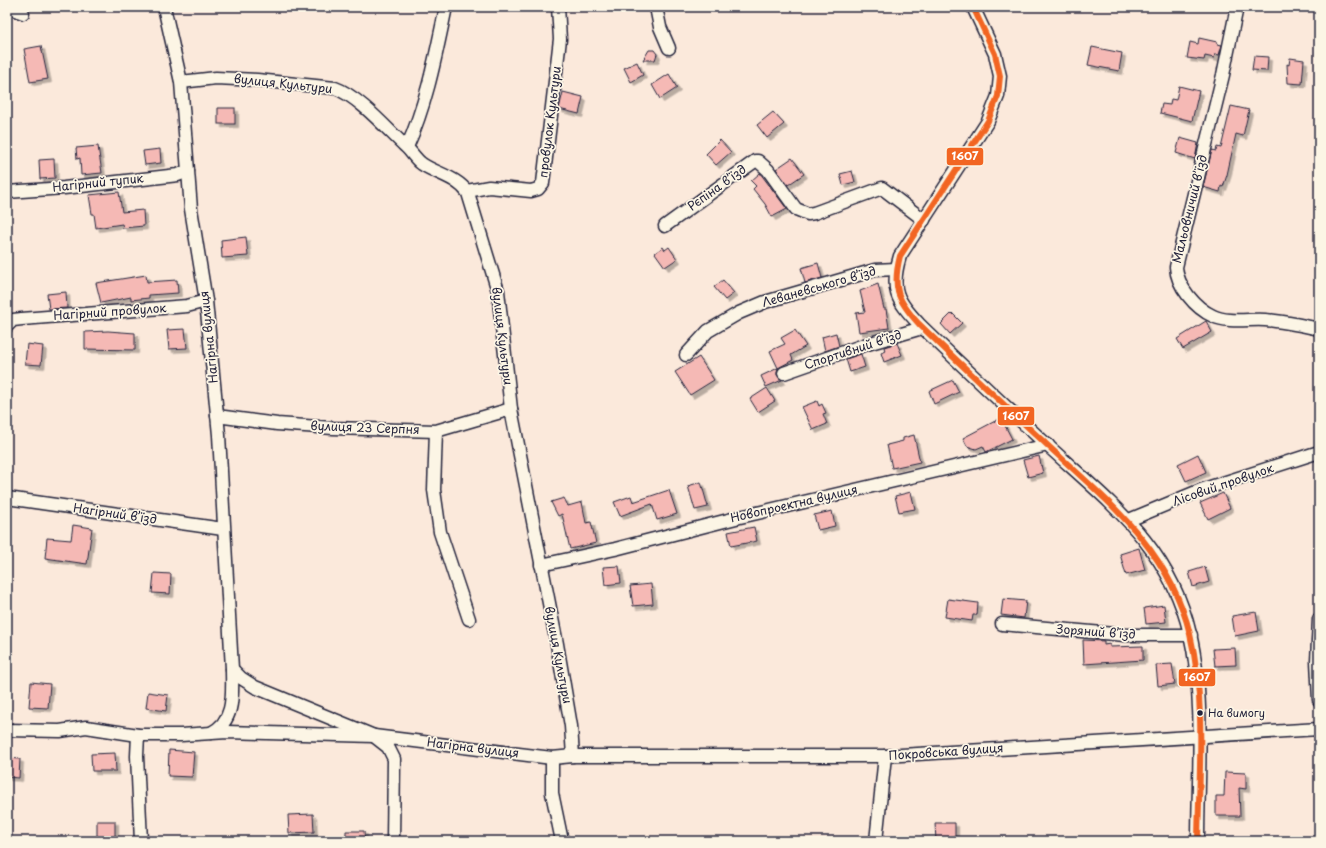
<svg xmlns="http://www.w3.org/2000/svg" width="1326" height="848" font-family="'Playpen Sans',sans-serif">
	<defs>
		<filter id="shadow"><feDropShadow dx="3.5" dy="3.5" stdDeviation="0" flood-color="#0004"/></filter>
	</defs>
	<rect width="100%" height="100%" fill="#fbe9db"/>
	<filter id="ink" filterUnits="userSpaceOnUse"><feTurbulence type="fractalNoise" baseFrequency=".025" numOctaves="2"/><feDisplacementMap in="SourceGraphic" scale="8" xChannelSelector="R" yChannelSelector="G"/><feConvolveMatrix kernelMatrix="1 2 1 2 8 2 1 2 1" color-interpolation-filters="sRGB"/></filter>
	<g filter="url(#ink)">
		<g fill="#f5b9b5" stroke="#22223b" filter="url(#shadow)">
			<polygon points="1199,38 1217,42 1217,44 1222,45 1219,55 1215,54 1214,58 1205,56 1204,60 1187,58 1190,42 1198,44"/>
			<polygon points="41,46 48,79 30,82 24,49"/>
			<polygon points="1092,47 1122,53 1119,71 1088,65"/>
			<polygon points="649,50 654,50 657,54 655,60 643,60"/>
			<polygon points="1254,56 1268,57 1267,71 1252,70"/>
			<polygon points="1290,58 1304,60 1302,84 1288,83 1287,64 1289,65"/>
			<polygon points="637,62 643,75 631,82 624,68"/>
			<polygon points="669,74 677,88 660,99 652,85"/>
			<polygon points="1179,86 1199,91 1192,121 1160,113 1162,104 1170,105 1171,99 1176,100"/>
			<polygon points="563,92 583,97 579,114 559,109"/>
			<polygon points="1231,106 1249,110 1243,136 1236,134 1227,175 1223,187 1221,186 1220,192 1203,187 1212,150 1216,151 1217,147 1221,148"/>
			<rect x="218" y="108" width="17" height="16"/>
			<polygon points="773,112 784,124 767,138 757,125"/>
			<polygon points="1180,138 1198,143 1195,159 1176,153"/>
			<polygon points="720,140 731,152 716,165 706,154"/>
			<polygon points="98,146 102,173 81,175 80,158 77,159 76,148"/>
			<polygon points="160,149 161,163 145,165 143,151"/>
			<polygon points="792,158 804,174 788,185 776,169"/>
			<polygon points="54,159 55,178 40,179 39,160"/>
			<polygon points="852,171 855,182 843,185 840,174"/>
			<polygon points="760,173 787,209 772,217 765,204 753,189 756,186 751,181"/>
			<polygon points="119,192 122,212 143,210 144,226 123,228 122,224 96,228 94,214 92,214 89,195"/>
			<polygon points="246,237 248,256 222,258 221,240"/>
			<polygon points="663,247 665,250 669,247 677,259 665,267 655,253"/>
			<polygon points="818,263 822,278 805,283 801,268"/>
			<polygon points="146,275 147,282 177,280 178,293 149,295 149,298 131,300 131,297 101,303 96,283"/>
			<polygon points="723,280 734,293 725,300 714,287"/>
			<polygon points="878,284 884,309 886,309 889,328 859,332 856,313 865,312 860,291"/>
			<polygon points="66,292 67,308 49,309 47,294"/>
			<polygon points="952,313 962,323 950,334 941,324"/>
			<polygon points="1206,321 1212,332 1183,349 1177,339"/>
			<polygon points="185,329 187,348 169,349 167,330"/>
			<polygon points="795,330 806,346 791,355 793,360 778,368 770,351 785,344 781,338"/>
			<polygon points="108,331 135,333 135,350 85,349 85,332"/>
			<polygon points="836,333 839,346 825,351 822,337"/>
			<polygon points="897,343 902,355 884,362 881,353 885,351 884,347"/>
			<polygon points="27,344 43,346 41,365 25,364"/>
			<polygon points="861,354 865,367 850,372 846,359"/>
			<polygon points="699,357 714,380 690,395 675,372"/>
			<polygon points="778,368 777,375 782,380 766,387 761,376"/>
			<polygon points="953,380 959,392 934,404 929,391"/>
			<polygon points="767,388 775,401 758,412 750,399"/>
			<polygon points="817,401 819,406 822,404 826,413 823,414 827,424 813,430 802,407"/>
			<polygon points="1001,418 1012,439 986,452 983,446 976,449 967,446 963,438"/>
			<polygon points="914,435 920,462 892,468 887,445 903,441 903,438"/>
			<polygon points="1198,454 1206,472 1186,481 1178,464"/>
			<polygon points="1039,456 1043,473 1028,477 1023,460"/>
			<polygon points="701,482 708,507 695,510 688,486"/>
			<polygon points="669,490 677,514 657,520 652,504 620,516 614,502 631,496 633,502"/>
			<polygon points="911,492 915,509 899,512 895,496"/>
			<polygon points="1223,493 1230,508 1208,519 1200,503"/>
			<polygon points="564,498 568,506 582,502 586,523 591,522 596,543 570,549 562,514 558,516 551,502"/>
			<polygon points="832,511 835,526 818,530 814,515"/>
			<polygon points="73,525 92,528 87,564 45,558 47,538 71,540"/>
			<polygon points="754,527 757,541 731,546 728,532"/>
			<polygon points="1139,548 1145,570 1126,575 1120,554"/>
			<polygon points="619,566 621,583 605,585 603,567"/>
			<polygon points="1205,567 1209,582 1193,587 1189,572"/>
			<polygon points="154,573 171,574 170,594 152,593"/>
			<polygon points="651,584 653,604 633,606 630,586"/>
			<polygon points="948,599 978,603 977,615 973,615 972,621 945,617"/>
			<polygon points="1003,599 1026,601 1024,618 1001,615"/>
			<polygon points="1164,605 1166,622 1146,624 1144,608"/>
			<polygon points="1256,612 1259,631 1235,636 1232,616"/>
			<polygon points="1083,640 1104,641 1104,645 1110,644 1110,647 1143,646 1143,660 1084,664"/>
			<polygon points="1235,648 1236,665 1215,666 1213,649"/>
			<polygon points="1172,664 1175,684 1158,686 1156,665"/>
			<polygon points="31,682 50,684 48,708 29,707"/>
			<polygon points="148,692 168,695 166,711 146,708"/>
			<polygon points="169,750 194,752 192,777 168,776"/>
			<polygon points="115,753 116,771 92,771 91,754"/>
			<polygon points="7,758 20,759 19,778 7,777"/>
			<polygon points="1225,772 1246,773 1246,789 1239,788 1240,816 1216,816 1216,796 1224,796"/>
			<polygon points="313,814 314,832 289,833 288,815"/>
			<rect x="97" y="821" width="18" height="20"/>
			<polygon points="935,823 955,823 955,841 936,841"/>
			<polygon points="346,831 364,831 365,841 346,841"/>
		</g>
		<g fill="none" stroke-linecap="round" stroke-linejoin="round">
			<defs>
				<g id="street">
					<polyline points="7,7 23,13"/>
					<path d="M164 7 181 82 191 209 206 301 219 435 232 669C232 691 236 721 211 733"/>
					<polyline points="656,7 660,27 669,48"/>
					<path d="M973 7 995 54 1000 76 998 96 988 121 900 256C890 289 896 300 919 324 961 365 1004 405 1047 445 1110 503 1170 546 1190 634 1205 698 1198 775 1198 841"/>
					<path d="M1237 7 1223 75 1176 267C1177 286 1195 308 1213 316 1228 323 1248 319 1265 320 1283 321 1301 325 1319 329"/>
					<path d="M181 82 216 78 257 80 335 88C358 96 386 128 405 146 411 151 415 159 422 164 437 174 457 177 468 193L498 291 511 409 557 644 571 726 573 756"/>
					<path d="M407 147C427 103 436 54 446 7"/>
					<polyline points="467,191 489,187 531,191 538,189 543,183 560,39 558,7"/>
					<polyline points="7,192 64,188 178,175 188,171"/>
					<polyline points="665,226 755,161 758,161 768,170 796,209 808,214 814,213 882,188 924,220"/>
					<polyline points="7,326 13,320 22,319 187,306 206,301"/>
					<polyline points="686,355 708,331 739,313 765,302 875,270 896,269"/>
					<polyline points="784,373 864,345 922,328"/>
					<polyline points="217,416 277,424 333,428 436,431 511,409"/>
					<polyline points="436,431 434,490 440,532 469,619"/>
					<polyline points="7,498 223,529"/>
					<polyline points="1129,520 1201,490 1319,452"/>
					<polyline points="541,565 615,549 740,517 1048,445"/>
					<polyline points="1319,619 1317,661 1319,700"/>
					<polyline points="1002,624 1125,635 1191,635"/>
					<polyline points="232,669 241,678 255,687 374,736 388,747 394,759 393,841"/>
					<polyline points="7,730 60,731 86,727 138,735 181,735 227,732 374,736 552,758 573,756 885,756 1319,729"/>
					<polyline points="138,735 137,756 141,841"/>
					<polyline points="552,758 552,793 562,841"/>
					<polyline points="876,841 885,756"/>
				</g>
			</defs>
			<use href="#street" stroke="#22223b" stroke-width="15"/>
			<use href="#street" stroke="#fcf5e5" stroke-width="12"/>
			<defs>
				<path id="bus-1" d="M973 7 995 54 1000 76 998 96 988 121 900 256C892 288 897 300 919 324 960 364 1002 403 1045 443 1106 500 1169 548 1190 634 1206 701 1199 773 1198 841"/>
			</defs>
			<use href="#bus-1" stroke="#fcf5e5" stroke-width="9"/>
			<use href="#bus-1" stroke="#f26522" stroke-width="6"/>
		</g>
	</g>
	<circle fill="#22223b" stroke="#fcf5e5" stroke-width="1.5" cx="1200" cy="713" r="3.5"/>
	<g text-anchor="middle" stroke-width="3.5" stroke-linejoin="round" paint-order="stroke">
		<g font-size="11" fill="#22223b" stroke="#fcf5e5" text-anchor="start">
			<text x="1208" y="717">На вимогу</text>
		</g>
		<g font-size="12" fill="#22223b" stroke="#fcf5e5">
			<text transform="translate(283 84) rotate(6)" y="4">вулиця Культури</text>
			<text transform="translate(550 122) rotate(-83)" y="4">провулок Культури</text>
			<text transform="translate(98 183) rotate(-6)" y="4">Нагірний тупик</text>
			<text transform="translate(717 188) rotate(-36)" y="4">Рєпіна в’їзд</text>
			<text transform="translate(1190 209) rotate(-76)" y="4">Мальовничий в’їзд</text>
			<text transform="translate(819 287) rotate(-16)" y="4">Леваневського в’їзд</text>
			<text transform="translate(110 312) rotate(-4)" y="4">Нагірний провулок</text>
			<text transform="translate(502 336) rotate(83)" y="4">вулиця Культури</text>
			<text transform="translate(209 337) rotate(-96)" y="4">Нагірна вулиця</text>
			<text transform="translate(853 350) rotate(-18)" y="4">Спортивний в’їзд</text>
			<text transform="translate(365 428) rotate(2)" y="4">вулиця 23 Серпня</text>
			<text transform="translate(1223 485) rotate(-19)" y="4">Лісовий провулок</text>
			<text transform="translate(794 504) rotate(-13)" y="4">Новопроектна вулиця</text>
			<text transform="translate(115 514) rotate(8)" y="4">Нагірний в’їзд</text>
			<text transform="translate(1096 632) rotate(4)" y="4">Зоряний в’їзд</text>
			<text transform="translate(558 655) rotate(79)" y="4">вулиця Культури</text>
			<text transform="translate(473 748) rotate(7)" y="4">Нагірна вулиця</text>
			<text transform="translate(946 752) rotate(-4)" y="4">Покровська вулиця</text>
		</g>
	</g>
	<g stroke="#fcf5e5" stroke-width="1.5">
		<rect x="946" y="147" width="38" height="19" rx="4" fill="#f26522"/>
		<rect x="997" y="406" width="38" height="20" rx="4" fill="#f26522"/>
		<rect x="1178" y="668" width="38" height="19" rx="4" fill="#f26522"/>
	</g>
	<g font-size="11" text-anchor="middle" font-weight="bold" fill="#fff">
		<text x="965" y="160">1607</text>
		<text x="1016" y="420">1607</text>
		<text x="1197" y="681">1607</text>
	</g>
	<rect width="1326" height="848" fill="none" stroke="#fcf5e5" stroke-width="24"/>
	<rect x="12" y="12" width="1302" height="824" fill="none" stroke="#22223b" stroke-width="1.5" filter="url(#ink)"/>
</svg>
